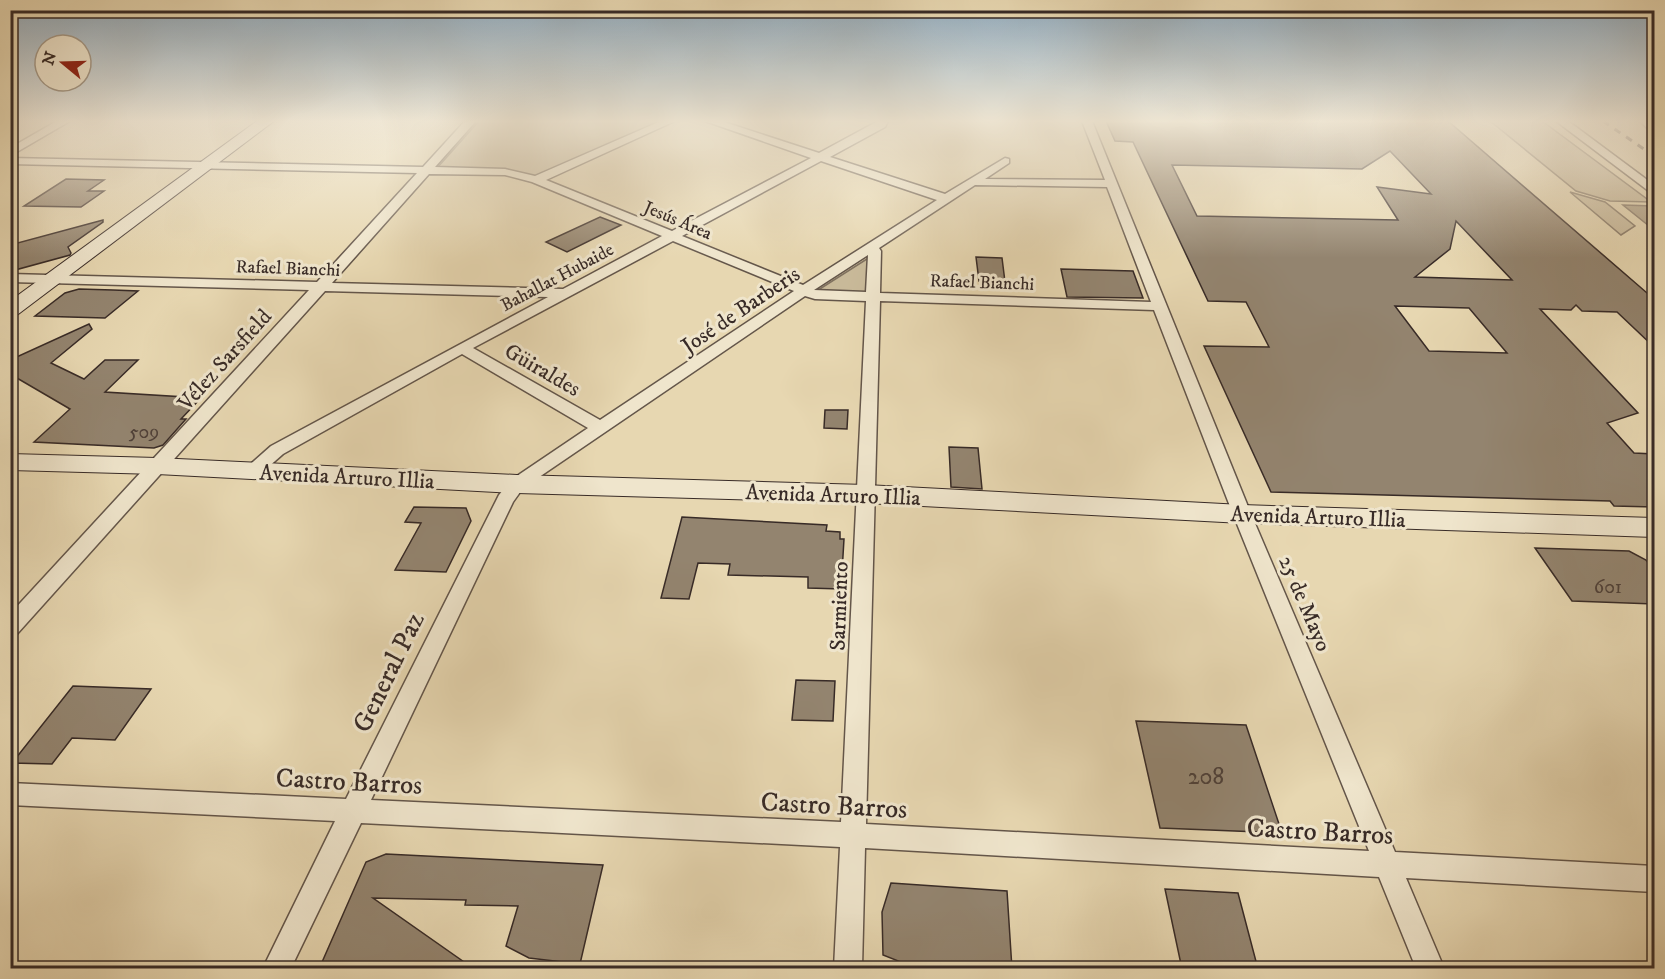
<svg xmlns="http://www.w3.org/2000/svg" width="1665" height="979" font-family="'IM FELL DW Pica',serif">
	<rect width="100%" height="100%" fill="#e7d7b1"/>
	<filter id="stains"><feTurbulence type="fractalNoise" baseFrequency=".00333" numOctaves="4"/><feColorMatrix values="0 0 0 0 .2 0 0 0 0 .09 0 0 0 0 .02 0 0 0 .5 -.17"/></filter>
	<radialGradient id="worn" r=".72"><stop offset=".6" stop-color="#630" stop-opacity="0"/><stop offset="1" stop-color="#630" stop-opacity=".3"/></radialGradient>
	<g fill="#c9ba9a" stroke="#807260" stroke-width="1.5">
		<polygon points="479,121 664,121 532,178 510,170 437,168"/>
		<polygon points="1490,121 1542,121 1651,202 1610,201 1576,191"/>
		<polygon points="1570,192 1605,202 1635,226 1621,235"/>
		<polygon points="870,257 869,295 815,292"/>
	</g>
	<polygon fill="#ac9d82" stroke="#7e6f5e" stroke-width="1.5" points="1623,205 1654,206 1654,230"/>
	<g fill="#93846f" stroke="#382b27" stroke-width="1.5" fill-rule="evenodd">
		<path d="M1106 121H1448L1654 299V347L1617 312 1582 311 1576 305 1571 310 1540 309 1638 413 1607 423 1634 453 1654 454V507L1614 506 1610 501 1271 492 1204 346 1269 347 1246 302 1208 301 1133 142 1115 141ZM1390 151 1431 194 1377 187 1398 220 1197 216 1172 165 1362 169ZM1456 221 1512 280 1415 277 1450 249ZM1395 306 1469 308 1507 353 1429 351Z"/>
		<polygon points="66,179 104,180 88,191 104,191 81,207 24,206"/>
		<polygon points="600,217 621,225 567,252 546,242"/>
		<polygon points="103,220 103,222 68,247 71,253 70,255 15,270 10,261 10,245"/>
		<polygon points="976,257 1002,258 1005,282 979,281"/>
		<polygon points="1061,269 1133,271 1143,298 1067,297"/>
		<polygon points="79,289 113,290 138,291 105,318 35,316 65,293"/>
		<polygon points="89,324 92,329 51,363 84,379 105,360 138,360 105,392 201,398 181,419 186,419 163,445 154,448 34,442 70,409 10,374 10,360"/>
		<polygon points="825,410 848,410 847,429 824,428"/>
		<polygon points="949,447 978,448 982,489 951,487"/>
		<polygon points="414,507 466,508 471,521 446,572 395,570 421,523 405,522"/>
		<polygon points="682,517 827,525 826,531 840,532 840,539 844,539 841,589 808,588 808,577 728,575 730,564 698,563 689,599 661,598"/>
		<polygon points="1535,548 1629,551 1646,560 1654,571 1654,604 1572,601"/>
		<polygon points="796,680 835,681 833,721 792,720"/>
		<polygon points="73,686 151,689 115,740 72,738 52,764 12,763"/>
		<polygon points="1136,721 1246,725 1282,833 1160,828"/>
		<polygon points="386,854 603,865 580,964 529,958 506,946 518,906 465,905 466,900 373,898 474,969 319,969 366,862"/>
		<polygon points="891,883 1007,891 1012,969 903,969 901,962 883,955 882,912"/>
		<polygon points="1165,889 1238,893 1258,969 1182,969"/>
	</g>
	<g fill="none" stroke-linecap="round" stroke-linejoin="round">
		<defs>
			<g id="minor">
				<polygon points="57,121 70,121 10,156 10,148"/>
				<path d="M465 121H476L435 167 505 169 535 176 661 121H675L546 180 672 231 811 158 705 121H721L819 153 878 121H888L885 127 830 157 945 194 1005 158 1009 159V163L985 179 1105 180 1082 121H1092L1251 514 1395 852 1654 866V892L1406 878 1444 968H1416L1379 877 865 848 862 968H834L840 847 361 823 291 968H263L335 821 10 805V783L346 799 499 495 511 480 588 428 462 354 283 454 258 476H246L243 472 246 468 271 446 548 297 325 291 17 634 10 636V614L309 290 10 282V274L317 282 417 173 10 164V158L423 167ZM821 161 937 200 803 285 682 236ZM429 174 505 175 532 182 662 236 563 289 332 283ZM975 185 1107 187 1151 302 880 293 881 251 879 248ZM673 241 794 291 600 420 473 348ZM868 255 866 292 814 290ZM805 296 815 299 866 301 841 822 371 800 513 502 523 488ZM880 301 1154 310 1233 514 1369 851 866 824Z"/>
				<polygon points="1556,121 1568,121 1654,185 1654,193 1650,192"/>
			</g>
			<g id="secondary">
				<polygon points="257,121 274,121 17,315 10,317 10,301"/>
				<polygon points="10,454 157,458 517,475 866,485 1242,505 1654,518 1654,537 1242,523 866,503 517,493 157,474 10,470"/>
			</g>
			<polygon id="trunk" points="1640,121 1654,121 1654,130 1648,129"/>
		</defs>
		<use href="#minor" stroke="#64564a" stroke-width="3"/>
		<use href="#secondary" stroke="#382b27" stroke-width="2"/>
		<use href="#trunk" stroke="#382b27" stroke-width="3"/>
		<use href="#minor" fill="#efe5cc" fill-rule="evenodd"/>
		<use href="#secondary" fill="#efe5cc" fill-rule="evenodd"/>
		<use href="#trunk" fill="#e7d7b1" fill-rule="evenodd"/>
		<polyline stroke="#382b27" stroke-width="3" stroke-dasharray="7 7" stroke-linecap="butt" points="1603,121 1654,156"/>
	</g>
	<linearGradient id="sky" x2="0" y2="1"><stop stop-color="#90abbf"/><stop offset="0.47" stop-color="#f4eddc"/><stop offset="1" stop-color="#f4eddc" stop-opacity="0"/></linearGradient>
	<rect width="1665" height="258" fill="url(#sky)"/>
	<g text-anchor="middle" stroke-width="6" stroke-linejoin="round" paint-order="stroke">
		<g font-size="18" fill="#382b27" stroke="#efe5cc">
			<text transform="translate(678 220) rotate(23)" y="6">Jesús Área</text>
			<text transform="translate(288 268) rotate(2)" y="6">Rafael Bianchi</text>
			<text transform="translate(557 277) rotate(-28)" y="6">Bahallat Hubaide</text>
			<text transform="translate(982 282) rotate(2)" y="6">Rafael Bianchi</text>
		</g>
		<g font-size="20" fill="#4f4139">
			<text x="144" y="438">509</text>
			<text x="1608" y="593">601</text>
		</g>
		<g font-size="22" fill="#382b27" stroke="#efe5cc">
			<text transform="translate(740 309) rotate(-34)" y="8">José de Barberis</text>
			<text transform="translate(224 359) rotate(-48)" y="8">Vélez Sarsfield</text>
			<text transform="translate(543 369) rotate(30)" y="8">Güiraldes</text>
			<text transform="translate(347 476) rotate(3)" y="8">Avenida Arturo Illia</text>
			<text transform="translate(833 494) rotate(2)" y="8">Avenida Arturo Illia</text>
			<text transform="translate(1318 516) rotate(2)" y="8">Avenida Arturo Illia</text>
			<text transform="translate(1306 603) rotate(67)" y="8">25 de Mayo</text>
			<text transform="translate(838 606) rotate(-88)" y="8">Sarmiento</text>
		</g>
		<g font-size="24" fill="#4f4139">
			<text x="1206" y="784">208</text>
		</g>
		<g font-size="27" fill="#382b27" stroke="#efe5cc">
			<text transform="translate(388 672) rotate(-64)" y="9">General Paz</text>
			<text transform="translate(349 781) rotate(3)" y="9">Castro Barros</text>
			<text transform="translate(834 805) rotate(3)" y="9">Castro Barros</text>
			<text transform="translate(1320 831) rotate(3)" y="9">Castro Barros</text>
		</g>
	</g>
	<rect width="1665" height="979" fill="none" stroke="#e7d7b1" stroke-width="36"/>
	<rect x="12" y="12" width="1641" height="955" fill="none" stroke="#382b27" stroke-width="3"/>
	<rect x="18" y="18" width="1629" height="943" fill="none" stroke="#382b27" stroke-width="1.5"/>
	<g transform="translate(63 63) rotate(289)"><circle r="28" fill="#efe5cc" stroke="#a69b8a" stroke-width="1.5"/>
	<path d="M0-4.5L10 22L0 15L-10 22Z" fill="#8f2418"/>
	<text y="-9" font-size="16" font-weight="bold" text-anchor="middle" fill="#382b27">N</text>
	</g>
	<rect width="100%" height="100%" filter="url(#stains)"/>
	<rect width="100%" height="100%" fill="url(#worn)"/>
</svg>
